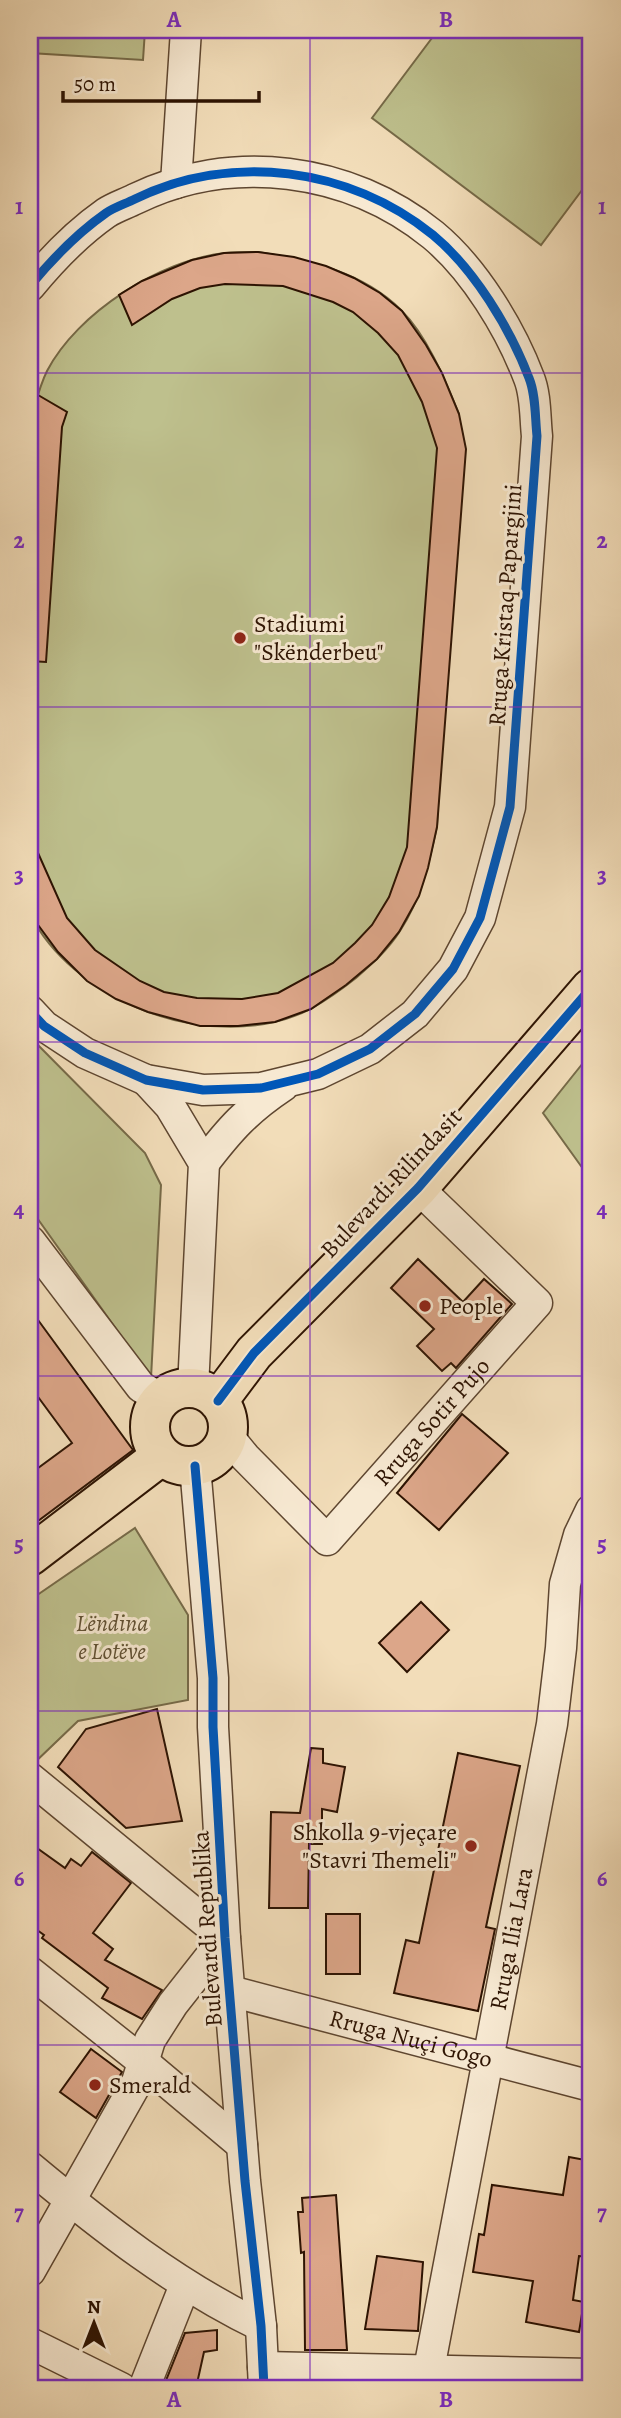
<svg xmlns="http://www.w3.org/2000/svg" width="621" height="2418" font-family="Alegreya,serif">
	<rect width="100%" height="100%" fill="#f2ddb9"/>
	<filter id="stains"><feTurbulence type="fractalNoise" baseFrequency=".00286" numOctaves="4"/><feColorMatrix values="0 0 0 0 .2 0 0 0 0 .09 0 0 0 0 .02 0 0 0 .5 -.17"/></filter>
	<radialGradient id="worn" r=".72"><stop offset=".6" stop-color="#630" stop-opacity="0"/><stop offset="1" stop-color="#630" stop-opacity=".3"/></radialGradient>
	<g fill="#bec08d" stroke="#766a48" stroke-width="2">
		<polygon points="30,30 145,30 143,60 30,53"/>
		<polygon points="438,30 591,30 591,178 541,245 372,118"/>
		<path d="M258 252C309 260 363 272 401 310 428 337 445 380 459 414L437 826C429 864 421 899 400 931 388 950 372 964 356 978 342 989 327 1000 312 1008 260 1036 188 1030 136 1007 93 989 51 956 30 914V422C35 406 39 387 47 371 77 313 160 260 225 253 236 252 247 252 258 252Z"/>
		<polygon points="30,1037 145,1153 161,1185 151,1378 30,1208"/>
		<polygon points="591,1053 591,1180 543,1113"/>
		<polygon points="135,1528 188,1615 188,1700 78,1721 32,1765 30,1763 30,1682 32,1679 30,1677 30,1600"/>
	</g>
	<g fill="#dca689" stroke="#2d1302" stroke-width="2">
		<polygon points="258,252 294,257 326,266 354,278 380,293 402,311 426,345 442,373 459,414 466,449 437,827 428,868 419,896 399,932 377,959 346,985 311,1009 275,1022 238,1026 200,1026 148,1012 116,999 87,981 58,952 30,914 30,835 67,918 95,950 140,981 164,992 197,998 242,999 278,993 333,963 355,943 372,925 389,897 407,847 437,448 422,402 398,355 378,333 353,312 333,302 283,286 225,284 200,288 172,299 132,325 119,295 142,281 192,260 224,253"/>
		<polygon points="38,395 67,412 62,427 46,662 30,661 30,422"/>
		<polygon points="418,1259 463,1302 484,1279 512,1304 456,1368 451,1363 442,1371 417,1346 434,1329 391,1288"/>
		<polygon points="30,1309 133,1450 30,1527 30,1474 72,1443 30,1386"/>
		<polygon points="462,1414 508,1453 439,1530 397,1493"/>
		<polygon points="421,1602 449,1630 407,1672 379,1643"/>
		<polygon points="157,1709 182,1821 126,1828 58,1767 86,1729"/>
		<polygon points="311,1748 323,1749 323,1763 345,1767 337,1812 322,1809 322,1844 309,1844 308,1908 269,1908 271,1812 300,1813"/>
		<polygon points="458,1753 520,1766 486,1927 495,1929 478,2011 394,1993 406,1940 419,1943"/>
		<polygon points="30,1843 65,1868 71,1859 81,1866 92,1852 131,1883 93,1933 113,1949 105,1960 162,1990 142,2019 102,1998 108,1988 42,1938 44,1935 30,1925"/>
		<rect x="326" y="1914" width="34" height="60"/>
		<polygon points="91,2049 122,2072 96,2118 60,2092"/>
		<polygon points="569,2157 591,2161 591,2257 579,2256 573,2300 584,2302 579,2332 526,2322 533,2281 473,2272 479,2234 484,2235 492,2185 563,2195"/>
		<polygon points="336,2195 347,2350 305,2350 304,2252 301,2253 298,2212 303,2212 302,2198"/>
		<polygon points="377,2256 423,2262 418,2331 365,2329"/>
		<polygon points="217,2330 217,2350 204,2352 196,2388 163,2388 185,2333"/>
	</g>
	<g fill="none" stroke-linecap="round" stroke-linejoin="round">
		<defs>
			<g id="minor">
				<polyline points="176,183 186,30"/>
				<path d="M30 286C53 258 76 234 106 213 115 207 125 204 135 199 231 152 349 167 433 235 474 269 510 328 529 378 536 395 535 418 537 436L510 807 480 918 453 969 415 1014 370 1049 318 1074 261 1088 203 1090 146 1080 85 1053 44 1026 30 1011"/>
				<polyline points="146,1080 170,1106 204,1163 193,1388"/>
				<path d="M204 1163C230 1129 247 1110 283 1086"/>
				<polyline points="30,1241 141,1387 162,1399"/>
				<path id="s1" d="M227 1435 245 1457 327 1540 537 1303 418 1188"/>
				<polyline points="195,1466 213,1678 213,1727 225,1938 245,2181 261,2326 264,2388"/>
				<polyline points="30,1778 225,1938 173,2004 150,2040 137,2082 30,2271"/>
				<polyline points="30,1972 142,2061 242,2145"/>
				<path id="s2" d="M230 1991 591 2086"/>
				<path d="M30 2167C102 2227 176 2285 261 2326"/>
				<polyline points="30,2343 121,2388"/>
				<polyline points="263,2367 591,2374"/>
				<path id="s3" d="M429 2369 552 1724 561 1648 565 1584 579 1535 591 1510"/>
				<polyline points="144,2388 185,2285"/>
			</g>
			<g id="major">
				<circle cx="189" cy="1427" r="39"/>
				<polyline points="218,1401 254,1353 418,1188 591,988"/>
				<polyline points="30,1556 161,1456"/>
			</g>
		</defs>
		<use href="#minor" stroke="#5e4630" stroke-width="33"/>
		<use href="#major" stroke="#2d1302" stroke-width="42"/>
		<use href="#minor" stroke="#f7e9d2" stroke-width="30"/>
		<use href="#major" stroke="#f2ddb9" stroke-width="38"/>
		<defs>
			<g id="cycleway">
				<path d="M30 286C53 258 76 234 106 213 115 207 125 204 135 199 231 152 349 167 433 235 474 269 510 328 529 378 536 395 535 418 537 436L510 807 480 918 453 969 415 1014 370 1049 318 1074 261 1088 203 1090 146 1080 85 1053 44 1026 30 1011"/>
				<polyline points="218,1401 254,1353 418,1188 591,988"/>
				<polyline points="195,1466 213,1678 213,1727 225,1938 245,2181 261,2326 264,2388"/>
			</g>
		</defs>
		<use href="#cycleway" stroke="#f7e9d2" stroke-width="13"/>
		<use href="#cycleway" stroke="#0057b8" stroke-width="9"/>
	</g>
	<path fill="none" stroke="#7b2cbf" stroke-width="2" stroke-opacity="0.55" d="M310 30V2388M30 373H591M30 707H591M30 1042H591M30 1376H591M30 1711H591M30 2045H591"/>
	<g fill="#8f2418" stroke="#f7e9d2" stroke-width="2.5">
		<circle cx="240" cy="638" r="7"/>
		<circle cx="425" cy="1306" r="7"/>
		<circle cx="471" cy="1846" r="7"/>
		<circle cx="95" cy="2085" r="7"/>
	</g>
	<g text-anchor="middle" stroke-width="6" stroke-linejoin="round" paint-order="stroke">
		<g font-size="24" fill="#2d1302" stroke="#f7e9d2">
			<text transform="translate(505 605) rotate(-86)" y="8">Rruga Kristaq Papargjini</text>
			<text transform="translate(391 1183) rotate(-47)" y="8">Bulevardi Rilindasit</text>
			<text dy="8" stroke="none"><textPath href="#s1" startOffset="303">Rruga Sotir Pujo</textPath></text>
			<text transform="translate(207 1929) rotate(-94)" y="8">Bulevardi Republika</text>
			<text dy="8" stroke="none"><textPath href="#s3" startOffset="438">Rruga Ilia Lara</textPath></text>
			<text dy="8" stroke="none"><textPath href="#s2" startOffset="187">Rruga Nuçi Gogo</textPath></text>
		</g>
		<g font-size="24" fill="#2d1302" stroke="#f7e9d2" text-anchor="start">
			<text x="254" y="632">Stadiumi<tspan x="254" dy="28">"Skënderbeu"</tspan></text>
			<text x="439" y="1314">People</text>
			<text x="457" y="1840" text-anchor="end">Shkolla 9-vjeçare<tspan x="457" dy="28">"Stavri Themeli"</tspan></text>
			<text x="109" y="2093">Smerald</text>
		</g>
		<g font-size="24" font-style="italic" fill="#605033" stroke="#f7e9d2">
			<text x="112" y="1631">Lëndina<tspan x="112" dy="28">e Lotëve</tspan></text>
		</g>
	</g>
	<rect width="621" height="2418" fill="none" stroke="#f2ddb9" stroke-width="77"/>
	<g transform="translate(94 2323)" stroke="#f7e9d2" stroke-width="5" paint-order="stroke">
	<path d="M0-5L12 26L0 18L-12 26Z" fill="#2d1302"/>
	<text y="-10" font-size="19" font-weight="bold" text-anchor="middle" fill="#2d1302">N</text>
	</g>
	<path d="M63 91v10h196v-10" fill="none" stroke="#2d1302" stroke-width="3.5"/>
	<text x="74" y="91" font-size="21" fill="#2d1302" stroke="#f7e9d2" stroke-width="5" paint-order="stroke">50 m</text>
	<rect x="38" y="38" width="544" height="2342" fill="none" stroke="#7b2cbf" stroke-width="2.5"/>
	<g font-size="23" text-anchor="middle" font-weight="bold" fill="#7b2cbf">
		<text x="174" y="27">A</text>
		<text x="446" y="27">B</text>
		<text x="19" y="214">1</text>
		<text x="602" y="214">1</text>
		<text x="19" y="548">2</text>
		<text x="602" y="548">2</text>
		<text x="19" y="883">3</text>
		<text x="602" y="883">3</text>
		<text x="19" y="1217">4</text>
		<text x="602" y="1217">4</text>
		<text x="19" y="1551">5</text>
		<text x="602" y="1551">5</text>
		<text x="19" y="1886">6</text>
		<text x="602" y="1886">6</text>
		<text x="19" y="2220">7</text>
		<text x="602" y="2220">7</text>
		<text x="174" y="2407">A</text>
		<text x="446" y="2407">B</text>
	</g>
	<rect width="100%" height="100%" filter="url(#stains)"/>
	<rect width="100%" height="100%" fill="url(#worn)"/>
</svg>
